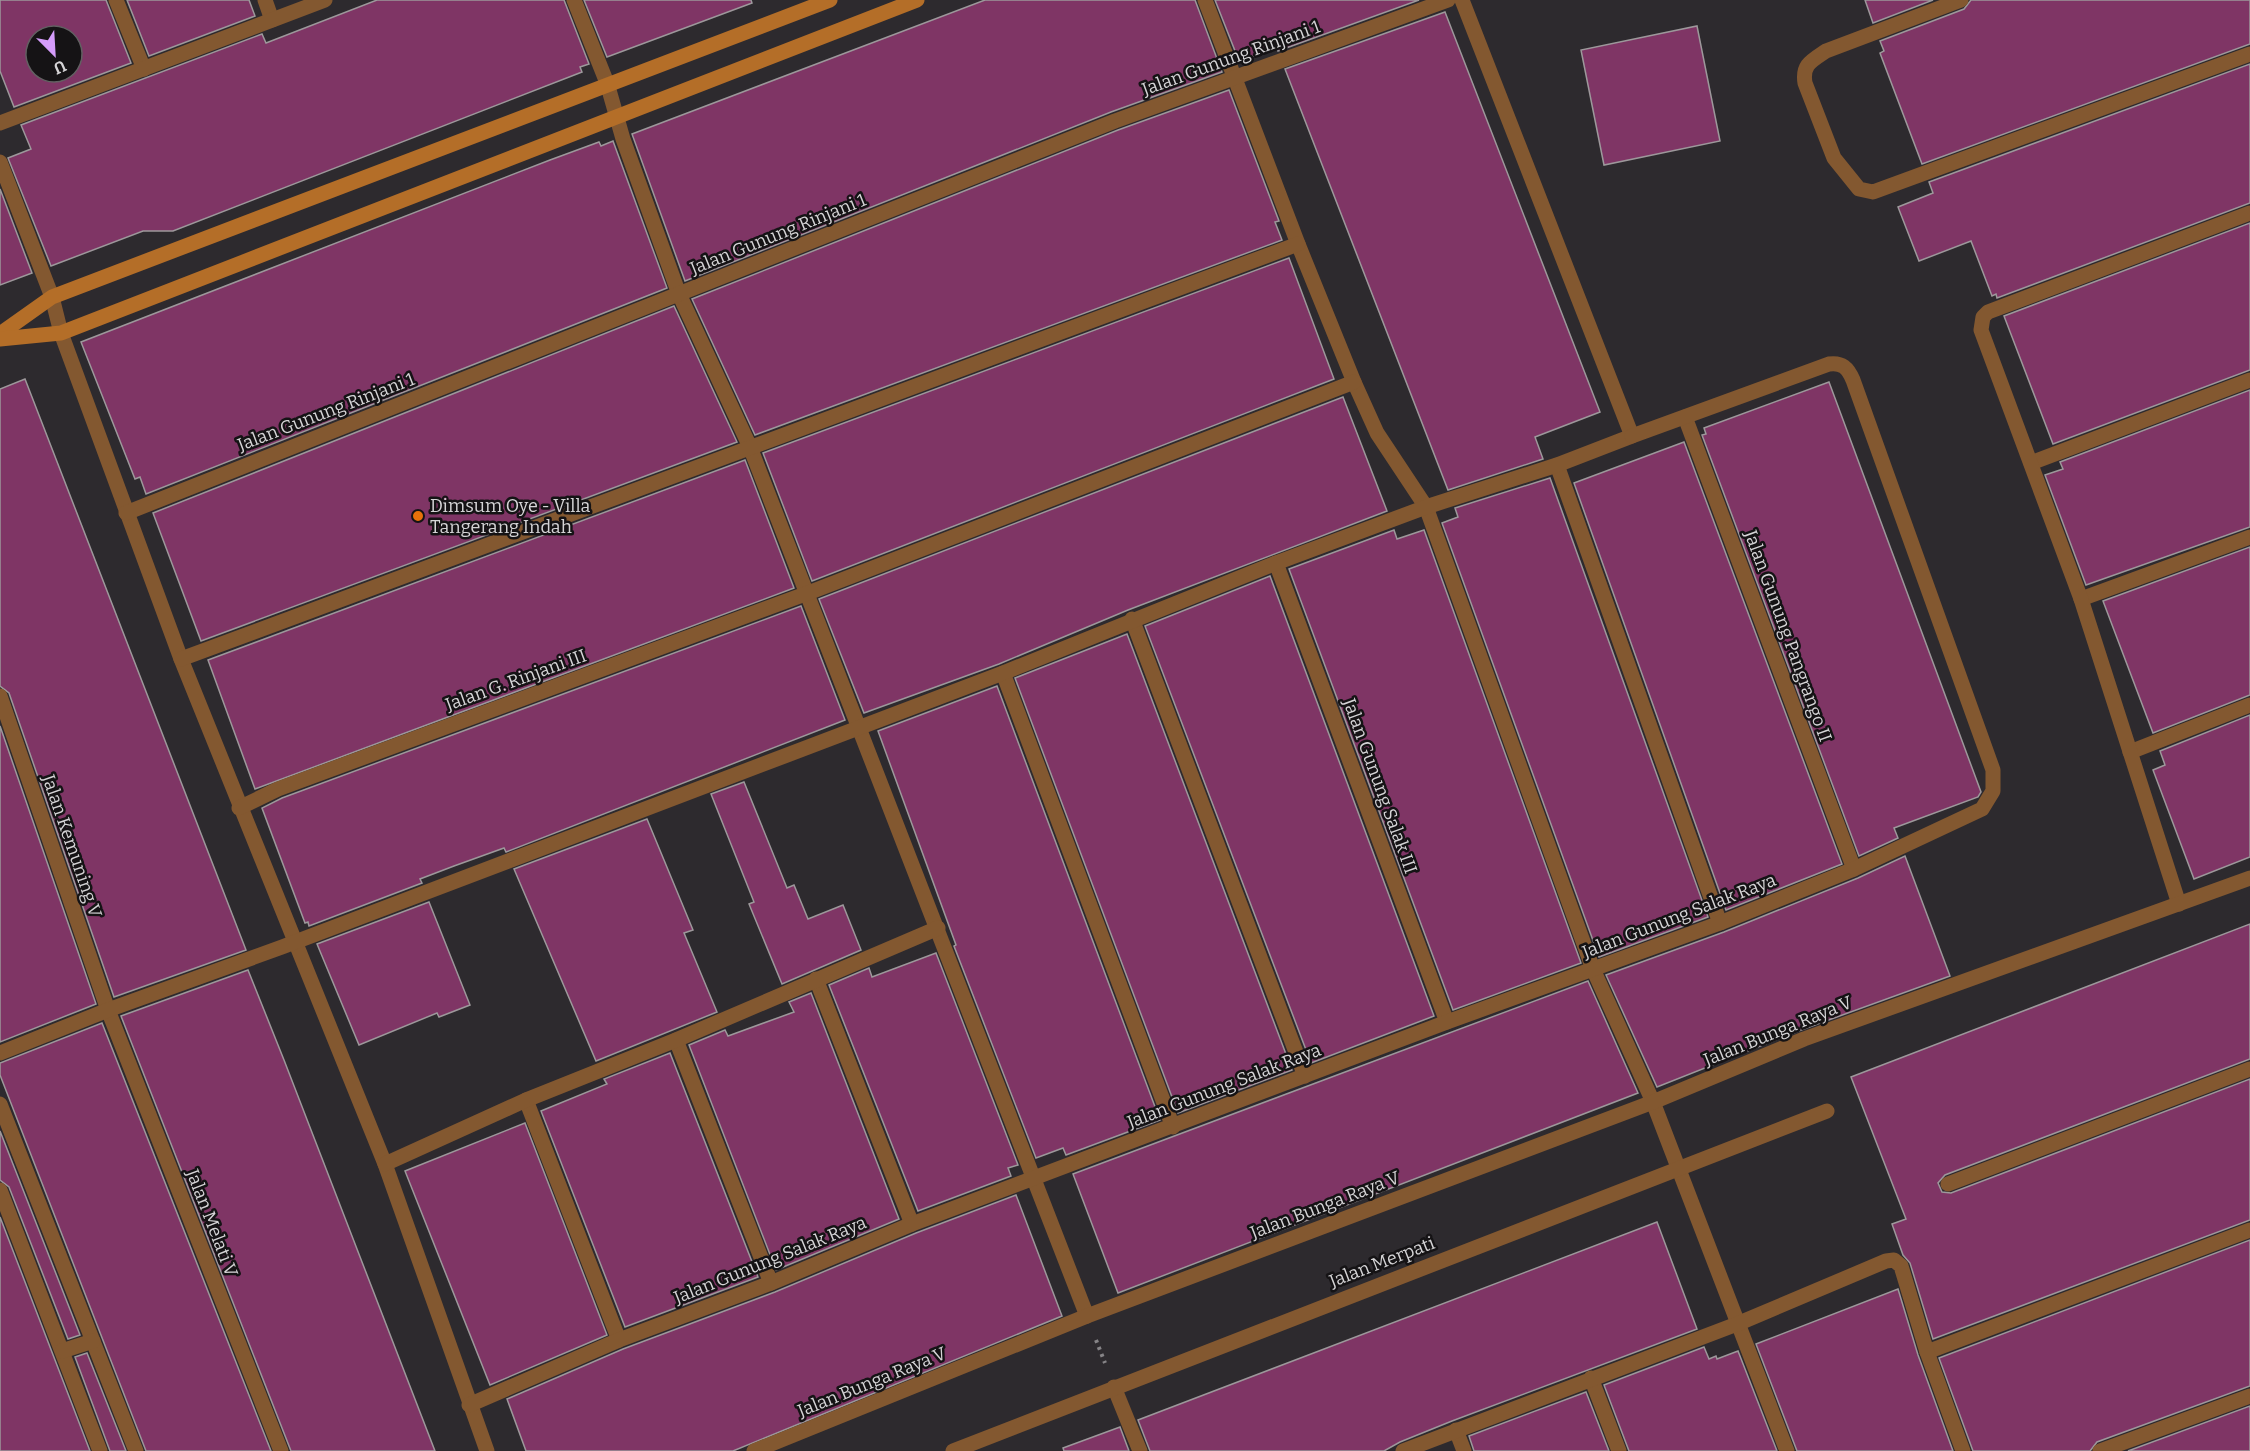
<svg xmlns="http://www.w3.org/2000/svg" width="2250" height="1451" font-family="Bitter,serif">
	<rect width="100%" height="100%" fill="#2d2a2e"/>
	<g fill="#7f3565" stroke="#9d989b" stroke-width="1.5" fill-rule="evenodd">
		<path d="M0 0H106L131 63 14 107 0 71ZM36 36H72V72H36Z"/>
		<polygon points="127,0 249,0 255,16 149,56"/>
		<polygon points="377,0 564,0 589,64 580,67 582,72 173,231 143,231 51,266 8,158 31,149 21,125 262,34 266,43"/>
		<polygon points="584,0 751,0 752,3 607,57"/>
		<polygon points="985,0 1195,0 1222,72 1111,112 685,281 632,134"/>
		<polygon points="1215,0 1419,0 1278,51 1277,48 1239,61"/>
		<polygon points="1865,0 1933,0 1873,23"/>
		<polygon points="1971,0 2250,0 2250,44 1922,164 1880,53 1884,51 1880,41 1964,9"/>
		<polygon points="1445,12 1600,412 1535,437 1543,459 1448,490 1285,69"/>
		<polygon points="1697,26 1720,141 1604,165 1581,50"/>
		<polygon points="2250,64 2250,203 1997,298 1996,294 1992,296 1971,241 1919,261 1898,207 1933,193 1929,182"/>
		<polygon points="1229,90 1279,221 1275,222 1282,240 755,435 692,299 1118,130"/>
		<polygon points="613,141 667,288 146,494 140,477 135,479 81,342 550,160 599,142 601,146"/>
		<polygon points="0,189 32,273 0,285"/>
		<polygon points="2250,223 2250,370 2053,444 2004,316"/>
		<polygon points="1289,258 1334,379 812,581 763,453"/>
		<polygon points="674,306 737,442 201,641 153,513"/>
		<polygon points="25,379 246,950 114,997 9,693 0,686 0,389"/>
		<polygon points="1829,382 1981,792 1978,797 1894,828 1898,838 1859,856 1702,435 1706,434 1704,428"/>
		<polygon points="2250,390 2250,527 2086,585 2045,475 2063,469 2060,462"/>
		<polygon points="1343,397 1387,511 1128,610 999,664 864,713 819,599"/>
		<polygon points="1684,442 1842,864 1726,910 1574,483"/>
		<polygon points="745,460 794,588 255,789 208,660"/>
		<polygon points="1550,478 1708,917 1599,957 1442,523 1458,517 1455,508"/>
		<polygon points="1394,530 1397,539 1424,530 1581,963 1453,1010 1289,569"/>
		<polygon points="2250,547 2250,695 2153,733 2103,601"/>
		<polygon points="1270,576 1434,1016 1311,1063 1145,626"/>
		<polygon points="801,606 845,720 506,852 504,848 454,866 420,879 422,883 309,926 308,922 305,923 262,808 282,798"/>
		<polygon points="1127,634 1292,1070 1178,1113 1015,678"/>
		<polygon points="997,686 1160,1120 1066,1155 1063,1148 1036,1158 954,946 956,945 878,731"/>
		<polygon points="2250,715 2250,857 2194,879 2153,770 2165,765 2160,751"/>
		<polygon points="0,726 96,1004 0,1042"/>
		<polygon points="744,782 787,888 794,885 808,919 843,905 861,950 782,984 749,904 754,902 711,794"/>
		<polygon points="647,819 693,930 684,933 717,1012 596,1061 514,869"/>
		<polygon points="1905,856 1950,976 1801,1030 1657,1087 1606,975 1724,932 1858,878"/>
		<polygon points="429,902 470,1005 439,1017 437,1013 359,1045 317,944"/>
		<polygon points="2250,924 2250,1059 1945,1175 1938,1183 1942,1192 1951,1193 2250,1079 2250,1220 1933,1339 1910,1263 1903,1255 1892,1224 1906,1219 1851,1077"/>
		<polygon points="936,953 1018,1165 1008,1168 1011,1176 918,1211 829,985 869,968 872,977"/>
		<polygon points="248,970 284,1060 435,1451 291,1451 121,1016"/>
		<polygon points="1588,981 1638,1093 1118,1293 1073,1174"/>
		<polygon points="811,993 899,1219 776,1270 689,1045 725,1030 728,1036 794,1012 789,1002"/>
		<polygon points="102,1023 271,1451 146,1451 0,1075 0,1063"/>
		<polygon points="670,1053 758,1277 625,1327 541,1111 607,1084 604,1079"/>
		<polygon points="525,1123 607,1335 490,1385 405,1171"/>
		<polygon points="0,1131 80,1335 68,1339 9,1187 0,1180"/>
		<polygon points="1016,1195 1062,1316 733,1451 526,1451 507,1399 623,1349 775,1292 916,1233"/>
		<polygon points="0,1217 90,1451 0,1451"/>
		<polygon points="1657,1222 1697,1329 1452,1421 1400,1442 1384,1451 1150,1451 1138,1420"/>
		<polygon points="2250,1240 2250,1386 2097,1442 2090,1451 1973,1451 1939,1358"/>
		<polygon points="1898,1289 1918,1355 1953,1451 1797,1451 1756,1344"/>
		<polygon points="1704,1347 1709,1359 1716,1356 1717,1359 1738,1351 1777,1451 1629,1451 1604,1385"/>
		<polygon points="87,1353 126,1451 110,1451 75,1357"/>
		<polygon points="1586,1392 1609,1451 1474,1451 1469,1436"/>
		<polygon points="2250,1406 2250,1451 2128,1451"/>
		<polygon points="1120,1427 1129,1451 1064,1451 1063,1448"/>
	</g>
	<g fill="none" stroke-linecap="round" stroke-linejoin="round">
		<polyline stroke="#868487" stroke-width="4" stroke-dasharray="3 4.5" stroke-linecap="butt" points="1096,1340 1105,1363"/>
		<g stroke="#835830" stroke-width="15">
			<polyline points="116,0 144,69"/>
			<polyline points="265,0 272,20"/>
			<polyline points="574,0 607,83 623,139 679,294 750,447 1087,1316"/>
			<polyline points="1205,0 1298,244 1354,382 1377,433 1426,507 1593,969 1653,1102 1787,1451"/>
			<path d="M1961 0 1826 51C1811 61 1802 65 1805 83L1834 158 1859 189 1873 192 2250 54"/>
			<polyline points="0,123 325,0"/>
			<polyline points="0,162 52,297 61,333 181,659 385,1164 487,1451"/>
			<polyline points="1685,417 1854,869"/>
			<polyline points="2031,463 2250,380"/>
			<polyline points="1557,465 1720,923"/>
			<polyline points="126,513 1115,121 1448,0"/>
			<polyline points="1276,563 1447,1022"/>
			<polyline points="2081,599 2250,537"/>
			<polyline points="1132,619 1305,1076"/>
			<polyline points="181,659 1298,244"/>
			<polyline points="1003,673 1173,1127"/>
			<polyline points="0,696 108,1010 281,1451"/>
			<polyline points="2130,752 2250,705"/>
			<polyline points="239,808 278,789 808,593 1354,382"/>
			<polyline points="2179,904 2081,599 1981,330 1983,317 1988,312 2250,213"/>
			<polyline points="816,979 912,1224"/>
			<polyline points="676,1040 771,1283"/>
			<polyline points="0,1053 108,1010 282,947 1003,673 1276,563 1426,507 1557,465 1632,436 1462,0"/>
			<polyline points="526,1100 619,1340"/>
			<polyline points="0,1104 136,1451"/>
			<polyline points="385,1164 526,1100 676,1040 938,928"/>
			<polyline points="1948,1184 2250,1069"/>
			<polyline points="0,1190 100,1451"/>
			<polyline points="62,1351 93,1341"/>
			<polyline points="1927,1352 2250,1230"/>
			<polyline points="1591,1378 1619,1451"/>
			<polyline points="1114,1387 1140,1451"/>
			<path d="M469 1405 619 1340 771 1283 912 1224 1447 1022 1720 923 1854 869 1982 809 1993 791V770L1853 380C1848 368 1842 362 1829 364L1632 436"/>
			<polyline points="1456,1430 1464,1451"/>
			<polyline points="754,1451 1087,1316 1653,1102 1804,1039 2250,878"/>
			<polyline points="953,1451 1827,1111"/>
			<polyline points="1403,1451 1737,1324 1886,1261 1894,1260 1901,1266 1927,1352 1963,1451"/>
			<polyline points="2100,1451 2250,1396"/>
		</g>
		<g stroke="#b46e28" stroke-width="15">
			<polyline points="0,334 52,297 830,0"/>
			<polyline points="0,339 61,333 917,0"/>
		</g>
	</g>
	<circle fill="#e8710a" stroke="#151315" stroke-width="2" cx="418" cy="516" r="6"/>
	<g text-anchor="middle" stroke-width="5" stroke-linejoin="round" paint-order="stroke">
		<g font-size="18" fill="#d5d4d6" stroke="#151315">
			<text transform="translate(1231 58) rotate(-20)" y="6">Jalan Gunung Rinjani 1</text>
			<text transform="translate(778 234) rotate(-22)" y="6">Jalan Gunung Rinjani 1</text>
			<text transform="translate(326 412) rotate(-21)" y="6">Jalan Gunung Rinjani 1</text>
			<text transform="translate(1788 636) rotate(70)" y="6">Jalan Gunung Pangrango II</text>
			<text transform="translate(516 680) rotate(-20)" y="6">Jalan G. Rinjani III</text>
			<text transform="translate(1380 786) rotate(70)" y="6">Jalan Gunung Salak III</text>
			<text transform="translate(72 846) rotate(71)" y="6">Jalan Kemuning V</text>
			<text transform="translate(1679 916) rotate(-21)" y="6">Jalan Gunung Salak Raya</text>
			<text transform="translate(1778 1031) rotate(-22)" y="6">Jalan Bunga Raya V</text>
			<text transform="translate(1224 1086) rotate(-21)" y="6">Jalan Gunung Salak Raya</text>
			<text transform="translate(1325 1205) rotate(-21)" y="6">Jalan Bunga Raya V</text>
			<text transform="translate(212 1223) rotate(69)" y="6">Jalan Melati V</text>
			<text transform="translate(770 1260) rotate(-22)" y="6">Jalan Gunung Salak Raya</text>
			<text transform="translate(1382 1262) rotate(-21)" y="6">Jalan Merpati</text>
			<text transform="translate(872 1382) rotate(-22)" y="6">Jalan Bunga Raya V</text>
		</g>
		<g font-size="18" fill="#d5d4d6" stroke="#151315" text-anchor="start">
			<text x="430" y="512">Dimsum Oye - Villa<tspan x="430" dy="21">Tangerang Indah</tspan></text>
		</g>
	</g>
	<g transform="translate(54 54) rotate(156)"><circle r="28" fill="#151315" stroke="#626062" stroke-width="1.5"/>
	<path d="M0-4.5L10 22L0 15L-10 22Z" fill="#d59cfb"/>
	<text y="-9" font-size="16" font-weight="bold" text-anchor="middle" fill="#d5d4d6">U</text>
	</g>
</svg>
